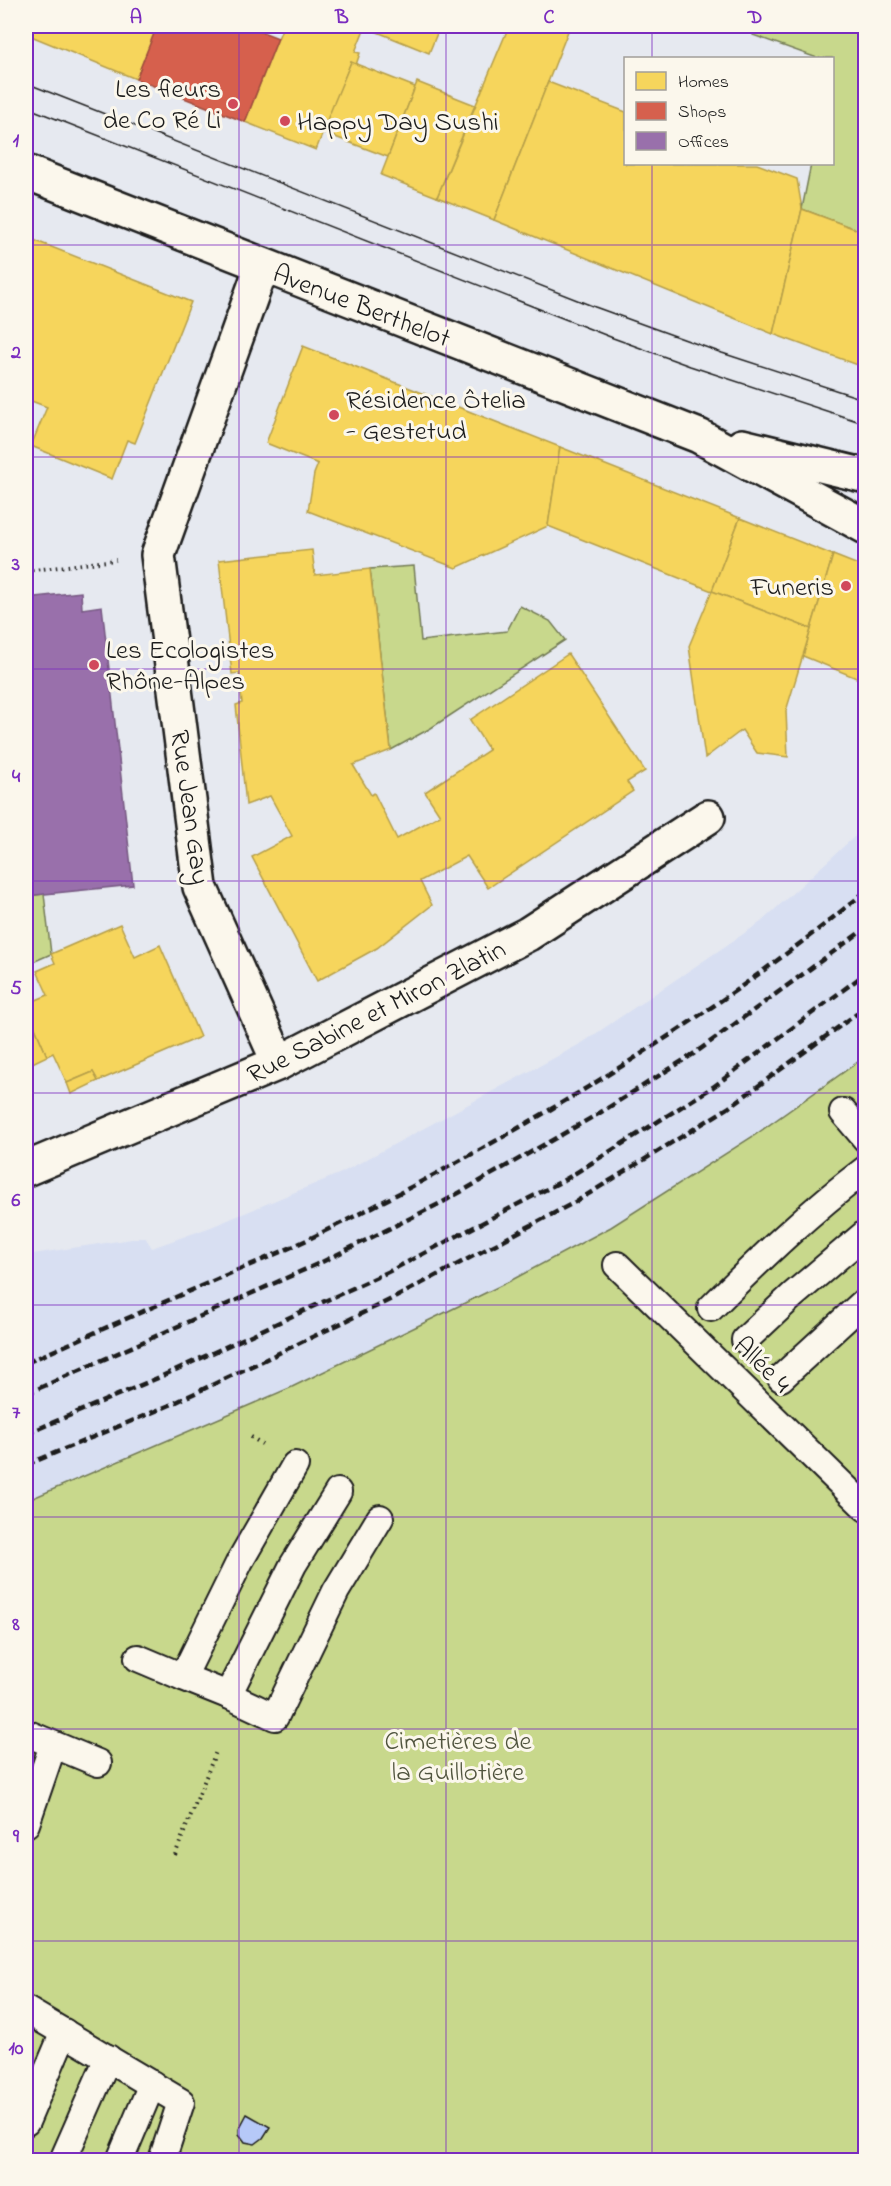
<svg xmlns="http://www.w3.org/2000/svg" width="891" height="2186" font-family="'Indie Flower',sans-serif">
	<rect width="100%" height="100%" fill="#e6e9f0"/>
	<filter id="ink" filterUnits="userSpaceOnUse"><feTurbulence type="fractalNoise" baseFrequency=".0167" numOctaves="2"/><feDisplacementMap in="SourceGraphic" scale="12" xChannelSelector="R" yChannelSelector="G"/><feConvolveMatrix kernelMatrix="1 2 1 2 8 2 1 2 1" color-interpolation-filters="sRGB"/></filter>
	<g filter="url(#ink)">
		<polygon fill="#d8dff2" points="865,827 865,1057 755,1135 611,1227 510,1281 292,1387 26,1501 26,1255 145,1237 152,1248 211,1227 341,1173 582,1043 761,922"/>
		<g fill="#c8d88c" stroke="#727a54" stroke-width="1.5">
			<polygon points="754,26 865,26 865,233 802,209 811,164 832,164 832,58 817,58 753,35"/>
			<polygon points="414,566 421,641 507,631 520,606 550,621 565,640 431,728 391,750 370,569"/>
			<polygon points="44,894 51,954 26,965 26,896"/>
			<polygon points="865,1057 865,2160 26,2160 26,1501 292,1387 510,1281 611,1227 755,1135"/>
		</g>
		<g fill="#f6d55c" stroke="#b59e49" stroke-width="1.5">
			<polygon points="26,26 157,26 136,79 26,34"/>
			<polygon points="283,26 440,26 429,53 365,27 355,52 360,53 356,65 351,62 316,150 245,122"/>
			<polygon points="509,26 570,26 494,220 437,197"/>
			<polygon points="351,62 415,87 388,157 322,132"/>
			<polygon points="417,82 475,105 437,197 381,175"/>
			<polygon points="548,82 626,112 626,164 757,164 797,179 802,209 773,334 494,220"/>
			<polygon points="802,209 866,233 866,368 773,334"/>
			<polygon points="26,237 191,302 135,443 127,440 112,479 31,446 47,407 26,399"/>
			<polygon points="303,346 560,447 548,526 456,568 308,511 314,474 318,464 266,443"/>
			<polygon points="560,447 740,518 712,591 548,526"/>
			<polygon points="740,518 833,555 811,629 712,591"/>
			<polygon points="312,550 315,575 370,569 391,750 353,765 371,795 374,793 397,839 440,815 425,792 489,750 470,720 568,654 645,771 627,782 633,791 488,888 467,856 420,881 432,905 377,948 317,981 252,857 292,836 270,796 246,805 236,705 242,703 239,673 232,674 219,560"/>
			<polygon points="833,555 866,568 866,682 803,656"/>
			<polygon points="712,591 811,629 786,711 788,757 757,753 742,730 705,758 689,646"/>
			<polygon points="120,924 135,957 160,945 200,1037 98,1081 93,1072 67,1083 53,1053 47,1056 26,1007 26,995 29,1003 48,995 37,971 55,963 51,954"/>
			<polygon points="26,1007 47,1056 26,1066"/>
			<polygon points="93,1072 98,1081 71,1094 67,1083"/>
		</g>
		<polygon fill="#d6604d" stroke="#9e4c3e" stroke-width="1.5" points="157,26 247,26 278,38 245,122 136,79"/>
		<polygon fill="#9970ab" stroke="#745780" stroke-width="1.5" points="81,592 82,609 102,606 133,885 26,896 26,598"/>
		<polygon fill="#b6c9f8" stroke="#1c1c1c" stroke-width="1.5" points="247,2114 270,2127 263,2138 255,2144 245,2142 239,2134 239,2129"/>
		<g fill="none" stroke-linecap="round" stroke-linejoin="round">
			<defs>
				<g id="lane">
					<polyline points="843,1112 866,1139"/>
					<polyline points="617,1265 866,1508"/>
					<path d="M711 1308C760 1259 810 1211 866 1169"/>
					<polyline points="745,1340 793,1295 866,1233"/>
					<polyline points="781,1378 866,1300"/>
					<polyline points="138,1658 183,1677 240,1561 295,1465"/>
					<polyline points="183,1677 228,1695 293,1565 338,1492"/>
					<polyline points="228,1695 275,1717 336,1591 380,1518"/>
					<polyline points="26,1733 98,1763"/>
					<polyline points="26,1824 53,1745"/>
					<polyline points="26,2010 181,2102 162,2160"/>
					<polyline points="26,2122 64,2032"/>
					<polyline points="63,2160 108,2058"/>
					<polyline points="120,2160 152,2084"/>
				</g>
				<g id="street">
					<polyline points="262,266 158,555 200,887 279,1063"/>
					<polyline points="26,1169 279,1063 528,934 708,817"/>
				</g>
				<g id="primary">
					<polyline points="26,172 699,436 866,527"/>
					<polyline points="742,446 866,476"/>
				</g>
			</defs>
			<use href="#lane" stroke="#1c1c1c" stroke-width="30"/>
			<use href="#street" stroke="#1c1c1c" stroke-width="38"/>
			<use href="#primary" stroke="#1c1c1c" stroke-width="38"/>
			<g stroke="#1c1c1c" stroke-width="4" stroke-dasharray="1.5 4.5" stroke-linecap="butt">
				<polyline points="26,571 116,560"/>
				<polyline points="251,1437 262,1444"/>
				<polyline points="175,1855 217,1749"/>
			</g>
			<use href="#lane" stroke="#fbf7ec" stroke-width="26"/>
			<use href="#street" stroke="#fbf7ec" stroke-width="33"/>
			<use href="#primary" stroke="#fbf7ec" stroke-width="33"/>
			<g stroke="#1c1c1c" stroke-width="1.5">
				<polyline points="26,83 595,307 722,353 866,400"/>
				<polyline points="26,107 613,338 690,366 866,424"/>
			</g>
			<g stroke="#1c1c1c" stroke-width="4.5" stroke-dasharray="9 4.5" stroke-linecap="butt">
				<path d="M26 1363C89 1335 153 1307 217 1279 249 1265 283 1252 315 1236 509 1140 699 1029 866 891"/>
				<polyline points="26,1394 322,1262 443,1202 598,1114 695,1053 866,928"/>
				<polyline points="26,1434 160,1377 390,1271 566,1179 713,1087 866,973"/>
				<polyline points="26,1465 170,1405 396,1297 577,1201 728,1108 866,1007"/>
			</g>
		</g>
	</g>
	<path fill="none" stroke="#7b2cbf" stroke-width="1.5" stroke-opacity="0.55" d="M239 26V2160M446 26V2160M652 26V58M652 164V2160M26 245H866M26 457H866M26 669H866M26 881H866M26 1093H866M26 1305H866M26 1517H866M26 1729H866M26 1941H866"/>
	<g fill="#d1495b" stroke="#fbf7ec" stroke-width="2">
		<circle cx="233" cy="104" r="6"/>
		<circle cx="285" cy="121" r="6"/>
		<circle cx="334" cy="415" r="6"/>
		<circle cx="846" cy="586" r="6"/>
		<circle cx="94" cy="665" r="6"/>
	</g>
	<g text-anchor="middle" stroke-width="6" stroke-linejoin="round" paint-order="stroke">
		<g font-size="27" fill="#1c1c1c" stroke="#fbf7ec" text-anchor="start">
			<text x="221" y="97" text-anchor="end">Les fleurs<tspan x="221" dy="31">de Co Ré Li</tspan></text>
			<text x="297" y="130">Happy Day Sushi</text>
			<text x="346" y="408">Résidence Ôtelia<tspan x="346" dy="31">- Gestetud</tspan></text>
			<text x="834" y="595" text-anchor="end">Funeris</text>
			<text x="106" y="658">Les Ecologistes<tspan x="106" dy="31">Rhône-Alpes</tspan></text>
		</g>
		<g font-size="27" fill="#1c1c1c" stroke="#fbf7ec">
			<text transform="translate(362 305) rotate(21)" y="9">Avenue Berthelot</text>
			<text transform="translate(191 807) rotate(82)" y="9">Rue Jean Gay</text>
			<text transform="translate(376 1011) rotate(-27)" y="9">Rue Sabine et Miron Zlatin</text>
			<text transform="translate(763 1364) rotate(44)" y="9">Allée 4</text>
		</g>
		<g font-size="27" fill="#50543e" stroke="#fbf7ec">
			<text x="458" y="1749">Cimetières de<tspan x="458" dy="31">la Guillotière</tspan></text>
		</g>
	</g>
	<rect width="891" height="2186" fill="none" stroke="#fbf7ec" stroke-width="66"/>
	<rect x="624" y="57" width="210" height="108" fill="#fbf7ec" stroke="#a29f99" stroke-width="1.5"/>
	<rect x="636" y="72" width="30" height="18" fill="#f6d55c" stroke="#a29f99" stroke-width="1.5"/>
	<text x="678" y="87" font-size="18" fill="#1c1c1c">Homes</text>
	<rect x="636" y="102" width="30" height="18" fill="#d6604d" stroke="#a29f99" stroke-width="1.5"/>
	<text x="678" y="117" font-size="18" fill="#1c1c1c">Shops</text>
	<rect x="636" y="132" width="30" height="18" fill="#9970ab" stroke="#a29f99" stroke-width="1.5"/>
	<text x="678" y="147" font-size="18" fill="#1c1c1c">Offices</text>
	<rect x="33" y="33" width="825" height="2120" fill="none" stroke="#7b2cbf" stroke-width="2"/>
	<g font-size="20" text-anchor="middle" font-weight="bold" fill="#7b2cbf">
		<text x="136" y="23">A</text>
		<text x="342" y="23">B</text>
		<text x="549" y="23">C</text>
		<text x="755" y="23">D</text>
		<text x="16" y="146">1</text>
		<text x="16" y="358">2</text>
		<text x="16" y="570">3</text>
		<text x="16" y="782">4</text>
		<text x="16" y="994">5</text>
		<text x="16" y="1206">6</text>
		<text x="16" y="1418">7</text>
		<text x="16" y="1630">8</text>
		<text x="16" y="1842">9</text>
		<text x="16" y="2054">10</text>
	</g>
</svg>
